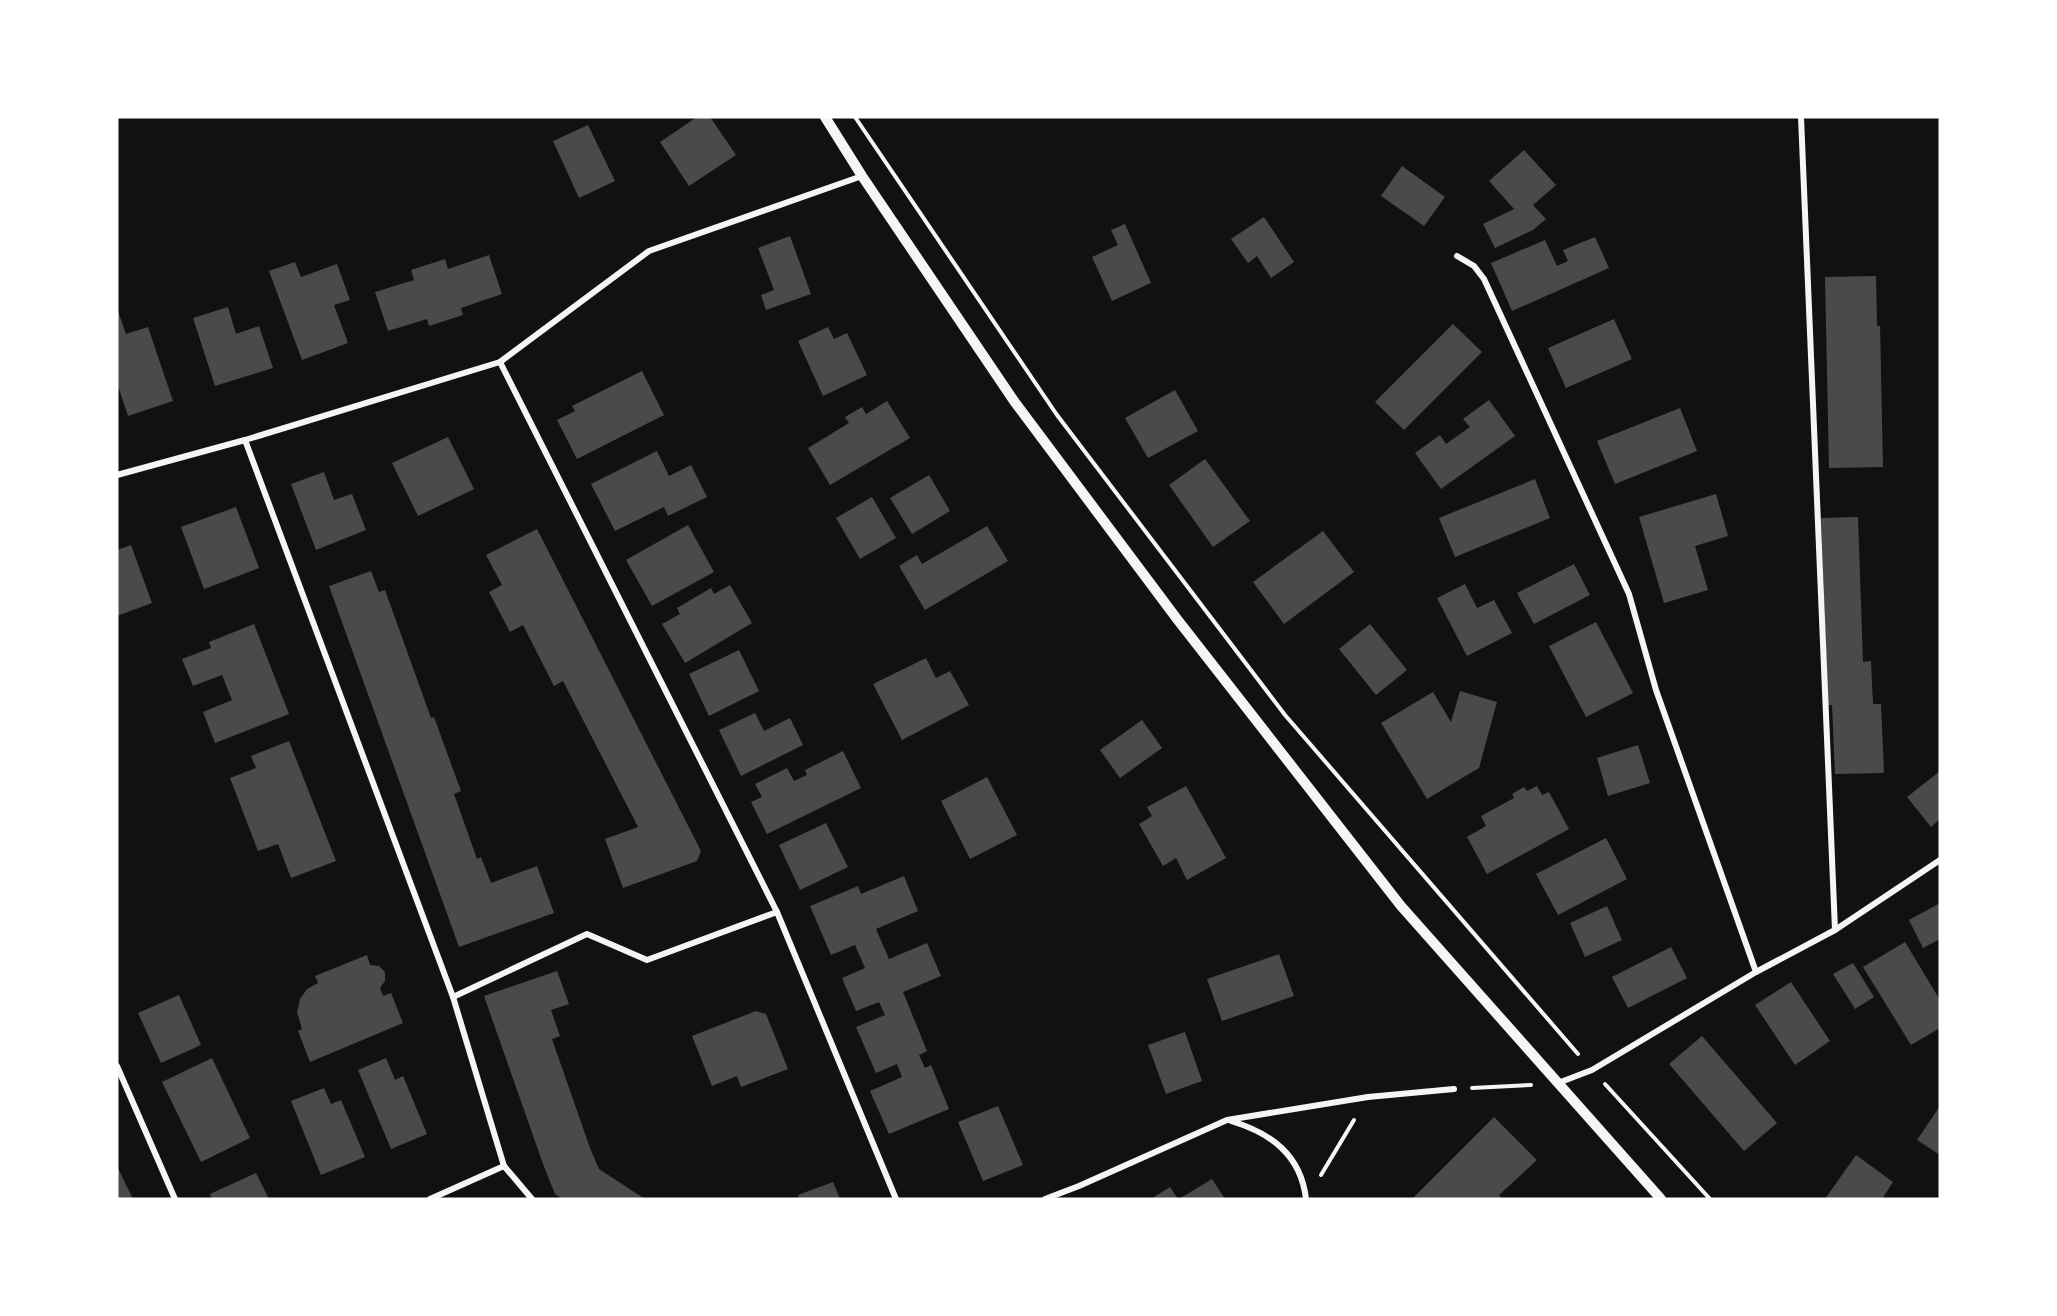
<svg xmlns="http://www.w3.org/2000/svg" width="2057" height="1316" font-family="Quicksand,sans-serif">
	<rect width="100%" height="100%" fill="#111"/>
	<g fill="#4a4a4a">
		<polygon points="697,117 710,117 736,155 689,186 660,142"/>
		<polygon points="588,125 615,181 579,198 553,141"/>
		<polygon points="1524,150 1556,185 1533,205 1546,219 1533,230 1495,248 1483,224 1514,209 1489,181"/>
		<polygon points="1402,166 1445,197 1424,226 1381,196"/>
		<polygon points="1264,217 1294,262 1271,278 1257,256 1248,263 1231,239"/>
		<polygon points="1125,224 1151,283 1112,301 1092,257 1118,245 1111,230"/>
		<polygon points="790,236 811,294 766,310 761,295 774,290 758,248"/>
		<polygon points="1595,237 1609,268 1512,311 1491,263 1545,240 1557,266 1568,261 1563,250"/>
		<polygon points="489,255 502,294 461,308 463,315 429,326 427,319 388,331 375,292 414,280 411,270 445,259 448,269"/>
		<polygon points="295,262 301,277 337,264 350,300 334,305 348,343 302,360 269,271"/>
		<polygon points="1876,276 1877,326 1880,326 1883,467 1829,468 1825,277"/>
		<polygon points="228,307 236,334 259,326 273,368 215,386 193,318"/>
		<polygon points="117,308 126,334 148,327 173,401 128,416 117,383"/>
		<polygon points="1614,319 1632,359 1566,388 1548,348"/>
		<polygon points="1453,324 1482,352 1404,430 1375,402"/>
		<polygon points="828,327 834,339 847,333 867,375 823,396 798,341"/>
		<polygon points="642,371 664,415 577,459 557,420 575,411 572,406"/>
		<polygon points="1175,390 1198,431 1148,458 1125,418"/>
		<polygon points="1489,400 1515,436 1441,489 1415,453 1440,435 1446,444 1470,427 1463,419"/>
		<polygon points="887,401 910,438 830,485 808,448 849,423 845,417 862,407 866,414"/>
		<polygon points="1680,408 1697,451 1615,484 1597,441"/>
		<polygon points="448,437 474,489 418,516 392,463"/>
		<polygon points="657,451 669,476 691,465 707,497 668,516 664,507 615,531 591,484"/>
		<polygon points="1205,459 1250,521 1213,547 1169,485"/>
		<polygon points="324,472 334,500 352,494 366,530 316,550 291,484"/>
		<polygon points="929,475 950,511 912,534 890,498"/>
		<polygon points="1535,479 1550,518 1455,557 1439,518"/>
		<polygon points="1716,494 1728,536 1695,546 1708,590 1664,603 1639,517"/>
		<polygon points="872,497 896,538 860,559 836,518"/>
		<polygon points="236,507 259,568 204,589 181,527"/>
		<polygon points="1858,517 1863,662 1871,661 1873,704 1881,704 1884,773 1835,774 1832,705 1828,705 1821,518"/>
		<polygon points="688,525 714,572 652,606 626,560"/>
		<polygon points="987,526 1008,561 925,610 899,566 917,555 922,564"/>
		<polygon points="537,529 701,851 697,861 623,888 605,839 638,827 563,681 554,686 523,625 510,632 489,592 502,585 486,555"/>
		<polygon points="1323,531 1354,572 1284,624 1253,582"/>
		<polygon points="131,545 152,603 117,616 117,550"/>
		<polygon points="1574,564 1590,595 1534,624 1517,593"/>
		<polygon points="371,571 379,592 385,590 431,718 434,717 461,791 454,794 477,859 481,857 491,883 537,866 554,913 459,947 329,586"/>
		<polygon points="1465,584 1477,608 1494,600 1512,633 1467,656 1437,598"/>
		<polygon points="730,585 752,623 685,663 662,624 680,614 677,608 711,588 714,594"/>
		<polygon points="1596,622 1633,693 1586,717 1549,646"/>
		<polygon points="254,624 289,714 215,743 203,712 232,700 222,675 193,686 182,659 211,648 209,642"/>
		<polygon points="1370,624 1407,670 1376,695 1339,649"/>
		<polygon points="739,650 759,691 709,716 689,674"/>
		<polygon points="926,658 936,678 950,671 969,705 902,740 873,684"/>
		<polygon points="1460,691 1497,702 1479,768 1427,799 1381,723 1433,692 1451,722"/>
		<polygon points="755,713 764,731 790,718 803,745 741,776 719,730"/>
		<polygon points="1142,720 1162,748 1120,778 1100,750"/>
		<polygon points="289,741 336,861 291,878 278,844 258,851 230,778 256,768 251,756"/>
		<polygon points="1638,745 1650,783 1608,796 1597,758"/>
		<polygon points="843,751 861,788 767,834 751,802 762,797 755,784 787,768 794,781 807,775 805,770"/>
		<polygon points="1940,771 1940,819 1931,827 1907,797"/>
		<polygon points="987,777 1017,835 970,859 941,801"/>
		<polygon points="1186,786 1226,858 1187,880 1176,858 1163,866 1139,824 1152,816 1147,807"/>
		<polygon points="1537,786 1542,795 1549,792 1569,829 1487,874 1467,837 1486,826 1481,816 1514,798 1512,794 1524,787 1527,791"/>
		<polygon points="826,823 848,867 800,890 779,845"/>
		<polygon points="1606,838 1627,879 1558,915 1536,874"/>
		<polygon points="904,876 918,911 876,929 889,959 927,943 941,976 903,992 927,1051 919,1055 925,1068 931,1065 949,1109 889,1134 870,1091 902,1077 897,1064 876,1073 856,1027 885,1015 879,1002 856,1011 842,978 865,968 855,945 831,955 810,906 858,886 861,894"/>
		<polygon points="1940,903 1940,939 1923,948 1909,920"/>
		<polygon points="1607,906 1622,940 1585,957 1570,923"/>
		<polygon points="1905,942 1940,1000 1940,1028 1911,1045 1863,967"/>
		<polygon points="1671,947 1687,978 1628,1008 1612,977"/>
		<polygon points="1279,954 1294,996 1222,1021 1207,979"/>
		<polygon points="367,955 370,965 379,966 385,972 385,981 380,988 383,996 391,993 403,1023 310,1062 298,1031 302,1029 297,1012 300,999 307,989 318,983 315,976"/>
		<polygon points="1853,963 1874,997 1855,1009 1833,974"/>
		<polygon points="557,971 569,1004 551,1010 560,1036 552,1039 590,1148 599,1169 645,1199 563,1199 555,1194 543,1164 484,996"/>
		<polygon points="1791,982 1830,1041 1795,1065 1755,1005"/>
		<polygon points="179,995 201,1045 161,1063 138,1013"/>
		<polygon points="756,1011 766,1014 788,1069 741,1087 737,1076 712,1086 692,1036"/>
		<polygon points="1185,1032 1202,1081 1166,1094 1148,1045"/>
		<polygon points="1702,1036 1777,1123 1744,1151 1669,1064"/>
		<polygon points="212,1058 250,1138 201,1162 162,1082"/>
		<polygon points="386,1058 395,1080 403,1076 427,1134 391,1149 358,1070"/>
		<polygon points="324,1088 331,1104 341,1100 365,1157 321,1175 291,1101"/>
		<polygon points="998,1106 1023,1165 983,1181 958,1122"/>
		<polygon points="1940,1106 1940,1155 1917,1140"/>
		<polygon points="1494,1117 1537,1160 1499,1195 1502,1199 1412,1199"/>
		<polygon points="1856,1155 1893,1182 1882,1199 1825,1199"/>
		<polygon points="117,1166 133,1199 117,1199"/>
		<polygon points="256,1173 269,1199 212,1199 210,1194"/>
		<polygon points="1212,1179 1225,1199 1179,1199"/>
		<polygon points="833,1182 840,1199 800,1199 798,1195"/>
		<polygon points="1170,1187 1178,1199 1155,1199 1154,1197"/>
	</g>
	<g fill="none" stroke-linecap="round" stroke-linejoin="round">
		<g stroke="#f5f5f5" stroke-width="4">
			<polyline points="855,117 1057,415 1285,715 1578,1054"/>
			<polyline points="1605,1084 1710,1199"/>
			<polyline points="1472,1088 1531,1085"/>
			<polyline points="1321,1175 1354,1120"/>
		</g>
		<g stroke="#f5f5f5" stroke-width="6">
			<polyline points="1801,117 1835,930"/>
			<polyline points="1457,256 1474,266 1484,279 1629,594 1656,690 1756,972"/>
			<polyline points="500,362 777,912 896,1199"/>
			<polyline points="245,440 453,997 504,1166 532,1199"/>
			<polyline points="117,475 245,440 500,362 649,251 862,176"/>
			<polyline points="453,997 587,934 647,960 777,912"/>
			<polyline points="117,1066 175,1199"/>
			<polyline points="1558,1083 1592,1070 1756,972 1835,930 1940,860"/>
			<path d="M1231 1121C1271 1133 1301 1155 1306 1199"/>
			<polyline points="430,1199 504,1166"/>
			<polyline points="1045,1199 1079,1186 1227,1120 1368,1097 1454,1089"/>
		</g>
		<polyline stroke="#f5f5f5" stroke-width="10" points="825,117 862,176 1014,401 1177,619 1401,906 1661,1199"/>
	</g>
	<rect width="2057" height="1316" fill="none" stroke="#ffffff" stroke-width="237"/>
</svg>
